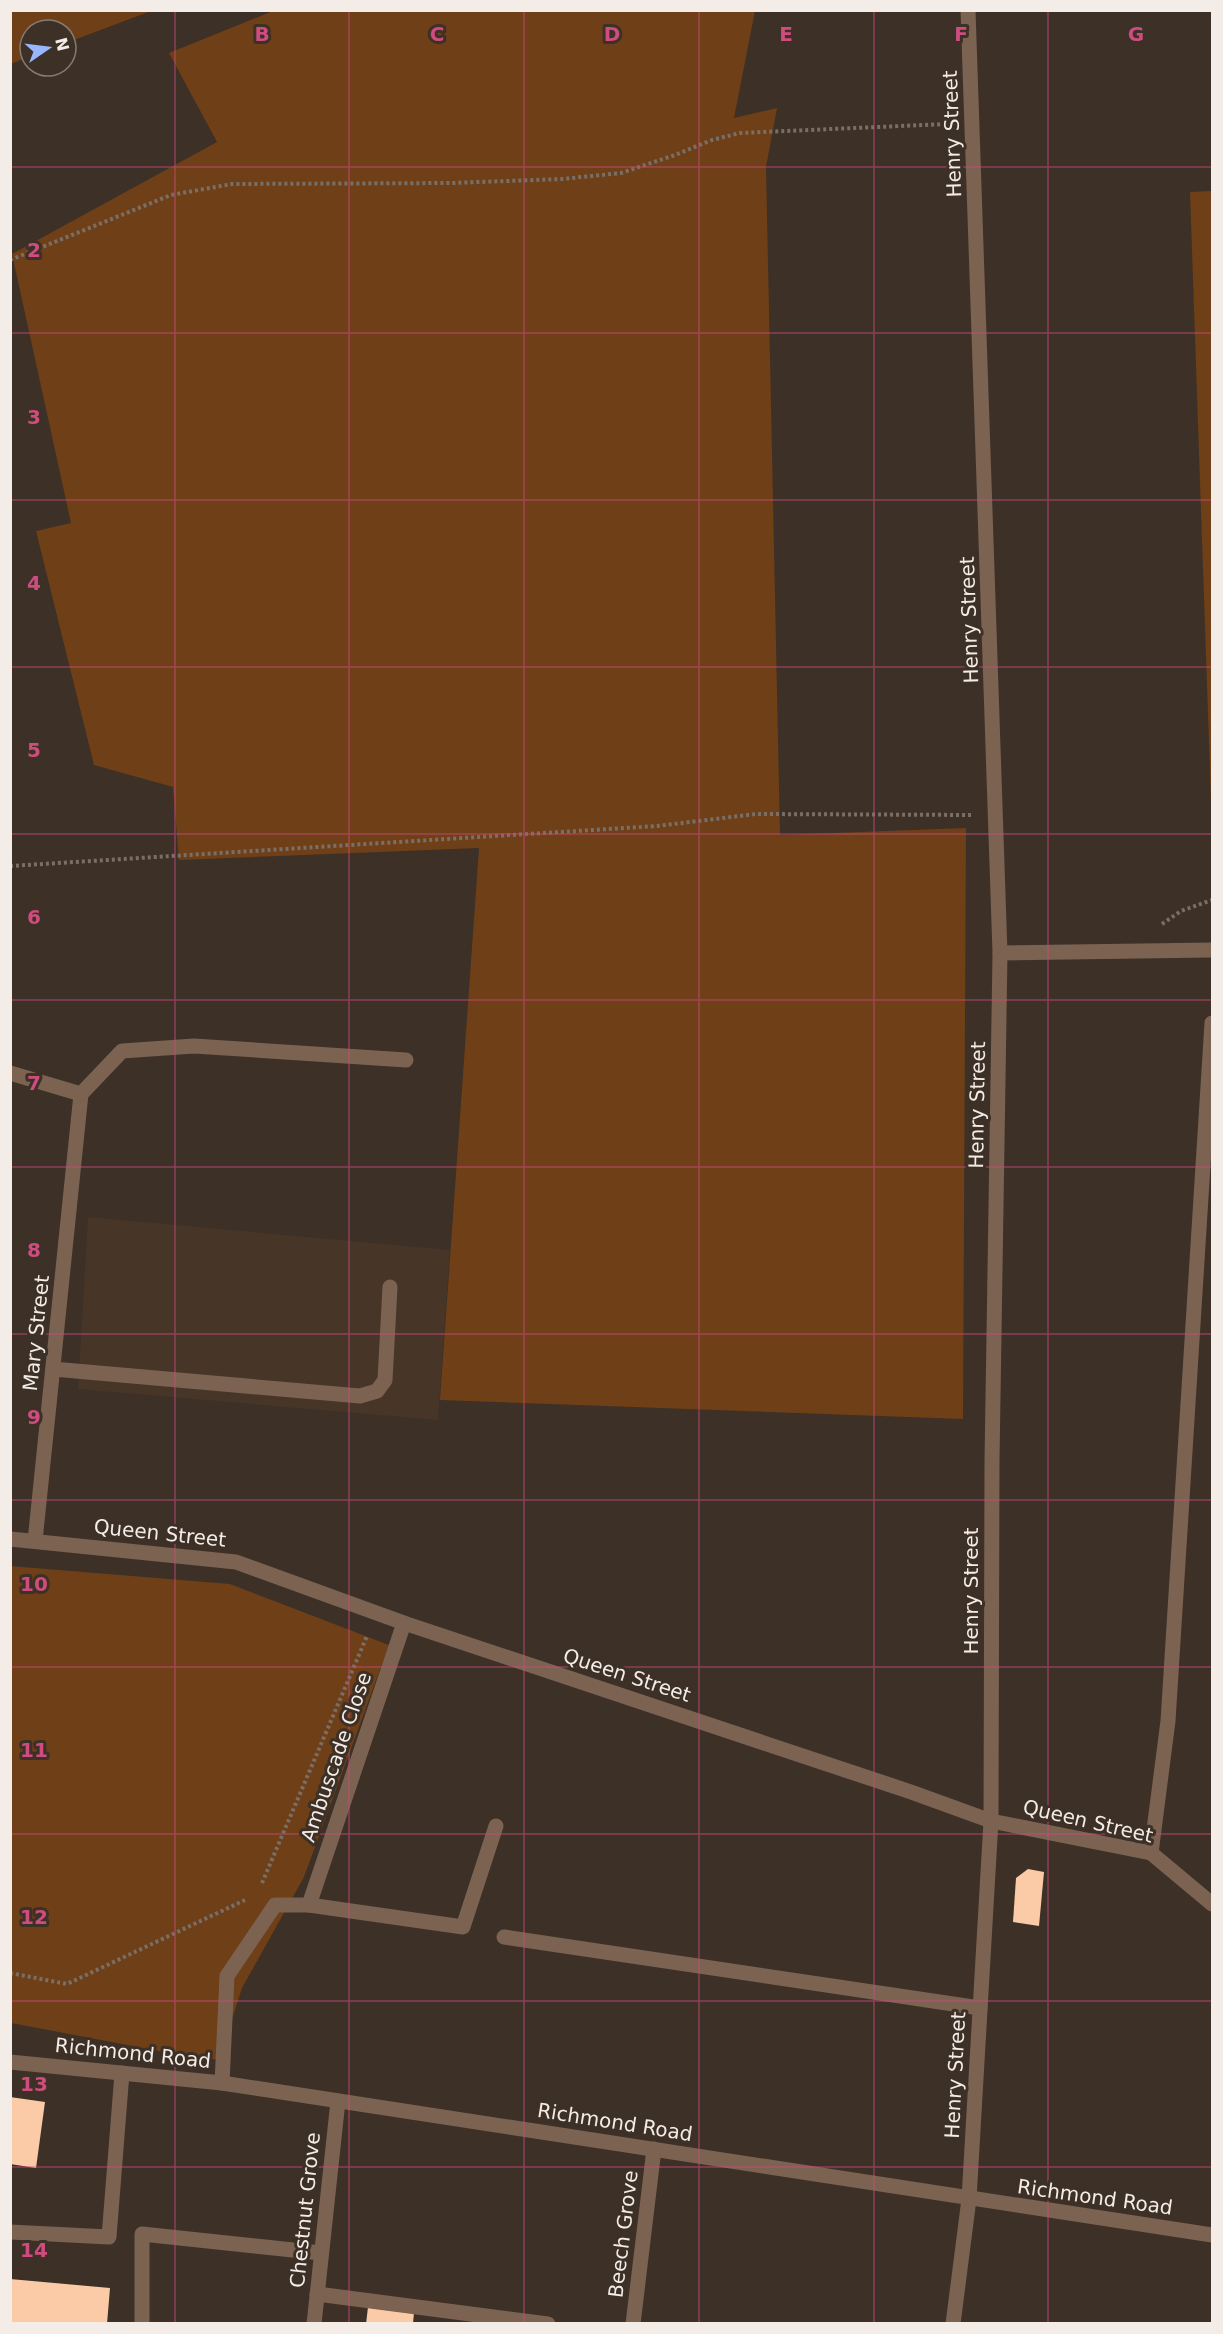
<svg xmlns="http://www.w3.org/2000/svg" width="1223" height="2334" font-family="'DejaVu Sans',sans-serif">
	<rect width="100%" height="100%" fill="#3c3027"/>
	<polygon fill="#473528" points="88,1217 450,1250 438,1420 78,1389"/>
	<g fill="#6f3f17">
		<polygon points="10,11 11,10 151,11 66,43 66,30 30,30 30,56 11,64"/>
		<polygon points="273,11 755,11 734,118 777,108 766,167 780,835 966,828 963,1419 440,1400 479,848 179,860 173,787 94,765 36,531 71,523 12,254 217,142 169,53"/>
		<polygon points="1212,191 1212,830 1190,192"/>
		<polygon points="10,1566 230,1584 389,1645 304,1877 242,1988 219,2060 159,2051 11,2023"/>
	</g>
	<g fill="#fbcba8">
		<polygon points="1028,1869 1044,1872 1039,1926 1013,1922 1016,1878"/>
		<polygon points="10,2097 45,2102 36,2168 10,2164"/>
		<polygon points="10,2279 110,2288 107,2324 10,2324"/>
		<polygon points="368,2307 414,2312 413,2324 366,2324"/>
	</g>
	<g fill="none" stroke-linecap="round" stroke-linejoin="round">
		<g stroke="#796f67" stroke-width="4" stroke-dasharray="3 3" stroke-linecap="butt">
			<polyline points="10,260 171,195 232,184 452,183 562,179 621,173 675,155 712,140 740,133 947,124"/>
			<polyline points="10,866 657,826 756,814 971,815"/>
			<polyline points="1162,924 1181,911 1212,900"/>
			<polyline points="262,1883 367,1636"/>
			<polyline points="10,1973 67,1984 245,1900"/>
		</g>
		<g stroke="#7b6251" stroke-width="15">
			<polyline points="1000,953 1212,950"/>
			<polyline points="53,1369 360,1396 377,1391 385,1380 390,1287"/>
			<polyline points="1151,1853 1168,1721 1212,1023"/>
			<polyline points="504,1937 980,2008"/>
			<polyline points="222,2083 227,1976 275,1905 309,1905 463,1927 496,1826"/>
			<polyline points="10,2232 109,2237 122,2073"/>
			<polyline points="317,2294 548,2324"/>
			<polyline points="142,2324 142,2234 321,2253"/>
		</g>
		<g stroke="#7b6251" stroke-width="15">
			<polyline points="10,1073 81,1094 122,1051 194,1046 406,1060"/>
			<polyline points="35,1541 81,1094"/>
			<polyline points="309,1905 404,1623"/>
			<polyline points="10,2062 222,2083 1212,2235"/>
			<polyline points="314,2324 338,2101"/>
			<polyline points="633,2324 654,2149"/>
			<polyline points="953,2324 969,2199 991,1821 992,1461 1000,953 968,10"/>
		</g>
		<polyline stroke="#7b6251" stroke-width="15" points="10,1539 236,1562 404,1623 911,1792 991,1821 1151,1853 1212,1904"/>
	</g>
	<path fill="none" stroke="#ce4d7e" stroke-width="1.5" stroke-opacity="0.55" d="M175 10V2324M349 10V2324M524 10V2324M699 10V2324M874 10V2324M1048 10V2324M10 167H1212M10 333H1212M10 500H1212M10 667H1212M10 834H1212M10 1000H1212M10 1167H1212M10 1334H1212M10 1500H1212M10 1667H1212M10 1834H1212M10 2001H1212M10 2167H1212"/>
	<g text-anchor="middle" stroke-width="6" stroke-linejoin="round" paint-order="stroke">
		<g font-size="20" fill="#f4ece6" stroke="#3c3027">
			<text transform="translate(952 134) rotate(-92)" y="7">Henry Street</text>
			<text transform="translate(969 620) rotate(-92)" y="7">Henry Street</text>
			<text transform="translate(977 1105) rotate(-89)" y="7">Henry Street</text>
			<text transform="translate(36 1333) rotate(-84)" y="7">Mary Street</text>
			<text transform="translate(160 1533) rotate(6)" y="7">Queen Street</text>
			<text transform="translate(971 1591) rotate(-90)" y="7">Henry Street</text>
			<text transform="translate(627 1675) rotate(18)" y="7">Queen Street</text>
			<text transform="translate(336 1757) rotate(-71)" y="7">Ambuscade Close</text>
			<text transform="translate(1088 1821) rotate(13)" y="7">Queen Street</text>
			<text transform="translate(133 2053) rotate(6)" y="7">Richmond Road</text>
			<text transform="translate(955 2075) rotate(-87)" y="7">Henry Street</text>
			<text transform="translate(615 2122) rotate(9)" y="7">Richmond Road</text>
			<text transform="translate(1095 2197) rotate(8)" y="7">Richmond Road</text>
			<text transform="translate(305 2210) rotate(-84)" y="7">Chestnut Grove</text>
			<text transform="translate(623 2234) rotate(-83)" y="7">Beech Grove</text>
		</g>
	</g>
	<g font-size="20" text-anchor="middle" font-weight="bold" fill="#ce4d7e" stroke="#3c3027" stroke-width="6" stroke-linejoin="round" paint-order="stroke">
		<text x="262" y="41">B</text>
		<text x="437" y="41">C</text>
		<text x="612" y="41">D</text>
		<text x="786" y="41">E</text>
		<text x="961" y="41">F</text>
		<text x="1136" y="41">G</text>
		<text x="34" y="257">2</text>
		<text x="34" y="424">3</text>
		<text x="34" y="590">4</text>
		<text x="34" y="757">5</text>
		<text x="34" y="924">6</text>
		<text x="34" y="1090">7</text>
		<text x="34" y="1257">8</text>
		<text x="34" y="1424">9</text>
		<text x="34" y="1591">10</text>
		<text x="34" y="1757">11</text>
		<text x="34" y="1924">12</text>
		<text x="34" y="2091">13</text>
		<text x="34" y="2257">14</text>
	</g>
	<rect width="1223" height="2334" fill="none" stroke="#f4ece6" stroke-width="24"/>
	<g transform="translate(48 48) rotate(76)"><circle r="28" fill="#3c3027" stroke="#867b73" stroke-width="1.5"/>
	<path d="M0-4.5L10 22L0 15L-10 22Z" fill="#98b5fd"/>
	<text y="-9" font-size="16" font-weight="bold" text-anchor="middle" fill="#f4ece6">N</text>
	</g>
</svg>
